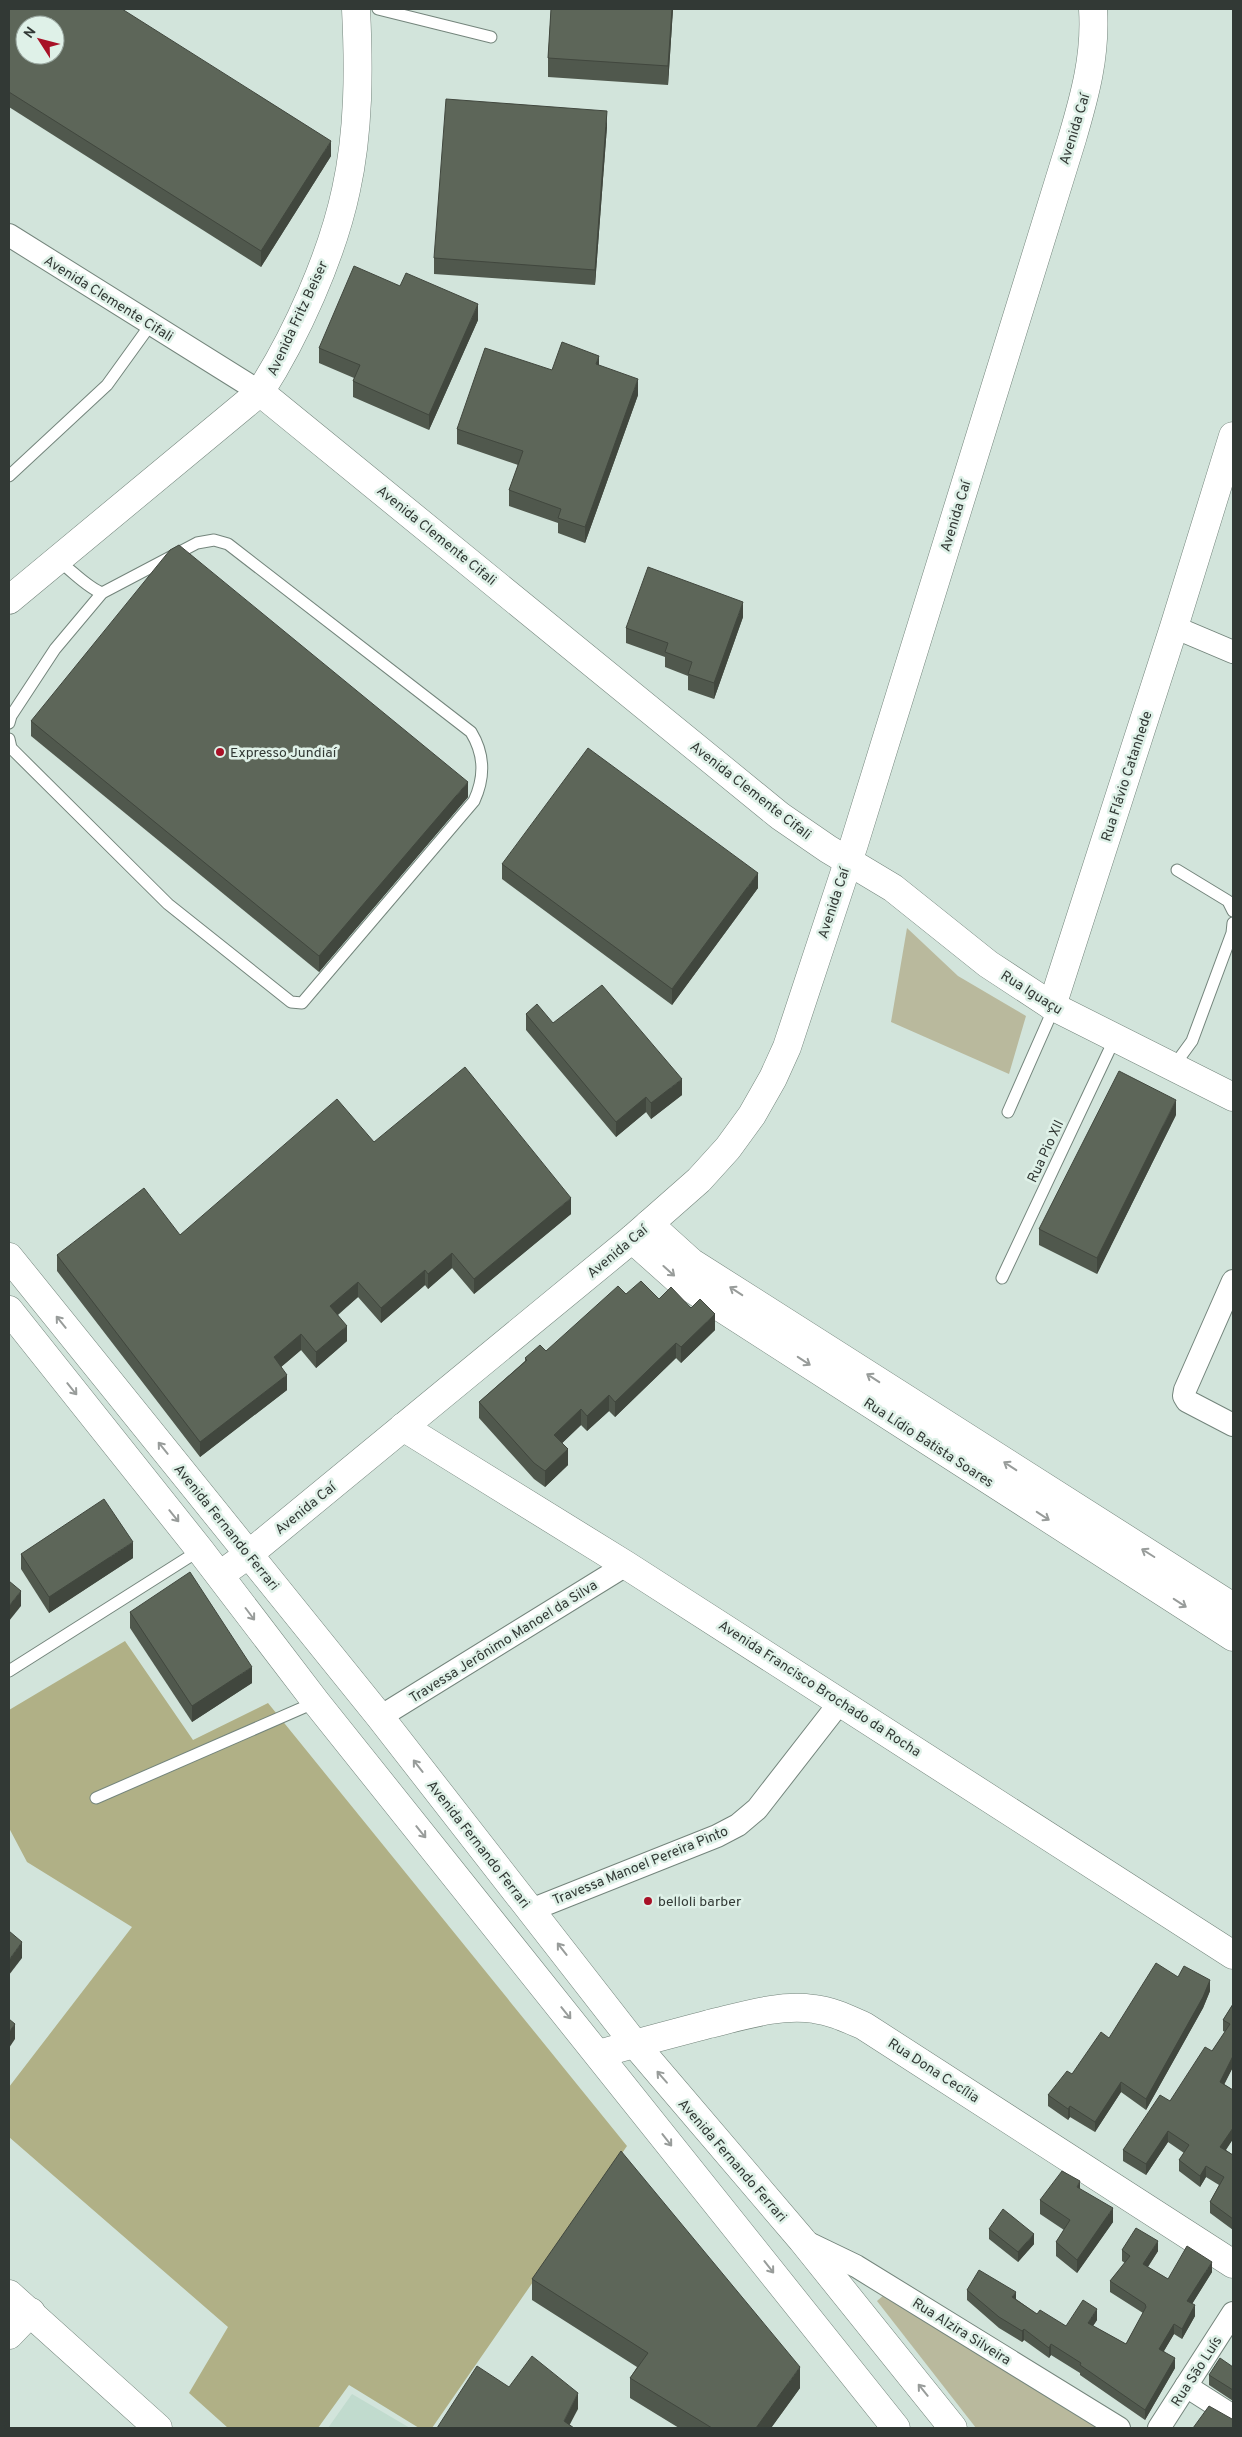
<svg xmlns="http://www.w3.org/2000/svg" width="1242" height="2437" font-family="Overpass,sans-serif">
	<rect width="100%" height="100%" fill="#d2e4db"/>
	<polygon fill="#c1dbce" points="352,2394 410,2428 328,2428"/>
	<g fill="#b9b99d">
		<polygon points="907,928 958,976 1026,1016 1009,1074 891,1022"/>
		<polygon points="892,2288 1109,2428 976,2428 877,2301"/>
	</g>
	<polygon fill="#b0b086" points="125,1641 193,1740 268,1703 627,2146 432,2428 419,2428 349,2385 318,2428 228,2428 189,2393 228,2327 9,2137 9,2087 132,1927 27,1862 9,1828 9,1710"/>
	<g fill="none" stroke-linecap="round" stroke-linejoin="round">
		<defs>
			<g id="service">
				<polyline points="378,9 491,37"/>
				<polyline points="9,476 107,385 151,324"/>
				<path d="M57 560C72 570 86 587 102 593"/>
				<path d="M9 723 11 716 55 649 102 593 197 543 214 540 228 544 471 732C485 755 485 777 474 801L302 1003 291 1002 168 904 11 748 9 739"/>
				<polyline points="1177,870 1228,901 1233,911"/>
				<polyline points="1173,1067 1192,1041 1232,933 1233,923"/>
				<polyline points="1008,1112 1049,1019 1052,1006"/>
				<polyline points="1002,1278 1115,1038"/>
				<polyline points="9,1671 200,1550"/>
				<polyline points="96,1798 316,1702"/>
			</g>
			<g id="minor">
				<polyline points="9,235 260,392"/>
				<polyline points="1174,627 1233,652"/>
				<polyline points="1233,1281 1185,1390 1184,1396 1187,1401 1233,1425"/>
				<polyline points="380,1717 626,1565"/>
				<polyline points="531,1910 717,1836 738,1825 757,1809 841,1701"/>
				<polyline points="802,2240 856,2266 1119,2428"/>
				<polyline points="1186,2386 1233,2416"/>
				<polyline points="1159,2428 1233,2313"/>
			</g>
			<g id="tertiary">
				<polyline points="260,392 780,816 828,849 893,888 988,964 1052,1006 1233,1097"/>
				<polyline points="1052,1006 1174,627 1233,436"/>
				<polyline points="403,1427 626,1565 1233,1955"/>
				<path d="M599 2054C636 2043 672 2034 709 2024 743 2016 779 2004 814 2009 832 2011 848 2019 864 2026L1233 2264"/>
			</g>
			<g id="secondary">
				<path d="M9 600 260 392C296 336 332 256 346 190 359 131 359 69 356 9"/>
				<polyline points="649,1224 691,1262 1233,1607"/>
				<polyline points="632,1239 678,1280 1233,1637"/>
				<polyline points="9,1257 380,1717 634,2043 802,2240 953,2428"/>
				<polyline points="9,1310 200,1550 316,1702 896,2428"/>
				<path d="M220 1575 249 1554 632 1239 699 1180 728 1148 752 1115 773 1078 787 1047 854 844 1072 139C1085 95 1096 55 1093 9"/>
			</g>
			<g id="primary">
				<polyline points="9,2294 158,2428"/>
				<polyline points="9,2335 31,2312"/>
			</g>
		</defs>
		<use href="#service" stroke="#74857c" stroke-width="13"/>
		<use href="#minor" stroke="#74857c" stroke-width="24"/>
		<use href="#tertiary" stroke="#74857c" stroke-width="29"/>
		<use href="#secondary" stroke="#74857c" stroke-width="29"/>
		<use href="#primary" stroke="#74857c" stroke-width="29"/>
		<use href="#service" stroke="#fff" stroke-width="11"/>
		<use href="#minor" stroke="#fff" stroke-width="22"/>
		<use href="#tertiary" stroke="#fff" stroke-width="28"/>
		<use href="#secondary" stroke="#fff" stroke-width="28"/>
		<use href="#primary" stroke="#fff" stroke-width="28"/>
	</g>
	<g fill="#50584d">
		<polygon points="9,9 331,156 261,267 9,107"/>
		<polygon points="551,9 673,9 668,85 548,77 548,58"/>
		<polygon points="607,126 595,285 434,274 434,258"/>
		<polygon points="478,320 429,430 353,397 353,381 354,378 319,363 319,348"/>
		<polygon points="599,365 638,395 585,543 558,533 558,523 509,506 509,490 518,465 457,444 457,429 552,370"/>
		<polygon points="743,617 714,699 688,690 688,676 665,667 665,657 626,643 626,628"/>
		<polygon points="31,721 468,797 319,972 31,736"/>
		<polygon points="502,864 758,888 672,1005 502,879"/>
		<polygon points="526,1014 553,1023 682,1095 651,1119 646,1112 616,1137 526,1030"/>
		<polygon points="1176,1115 1097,1274 1039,1245 1039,1229"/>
		<polygon points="374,1142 571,1214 474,1294 452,1268 428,1289 425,1285 381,1323 358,1297 338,1315 347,1341 316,1368 301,1350 281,1367 287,1390 200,1457 57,1271 57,1255 180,1235"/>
		<polygon points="626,1294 659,1299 691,1308 715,1330 681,1363 676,1358 615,1417 609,1411 587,1431 581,1425 562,1443 568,1465 545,1487 534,1479 479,1418 479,1402 525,1361 525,1358 546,1351"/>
		<polygon points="21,1554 133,1558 49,1613 21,1569"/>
		<polygon points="130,1612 252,1683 192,1722 130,1628"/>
		<polygon points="1178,1977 1210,1991 1203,2008 1146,2110 1121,2092 1095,2132 1070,2117 1068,2120 1048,2106 1048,2095 1072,2074 1109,2038"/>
		<polygon points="1233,2004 1233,2067 1224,2084 1233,2090 1233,2139 1226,2150 1233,2155 1233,2230 1210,2213 1210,2202 1219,2185 1206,2177 1200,2187 1179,2171 1179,2160 1184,2153 1168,2142 1146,2175 1123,2161 1123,2150 1170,2101 1212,2051 1225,2032 1223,2031 1223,2020"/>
		<polygon points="1080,2189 1113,2222 1077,2273 1056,2256 1056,2242 1064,2230 1040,2214 1040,2200"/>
		<polygon points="989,2229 1034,2244 1018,2262 989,2239"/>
		<polygon points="1122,2250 1158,2251 1148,2267 1168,2279 1212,2272 1192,2304 1195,2316 1182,2339 1174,2334 1164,2351 1175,2368 1145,2420 1080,2375 1080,2373 1051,2355 1049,2358 1024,2340 1022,2342 999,2328 967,2300 967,2290 1016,2299 1037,2314 1066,2326 1097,2320 1093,2326 1126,2344 1143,2313 1110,2292 1110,2281 1125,2263 1122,2261"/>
		<polygon points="532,2279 800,2388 771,2428 679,2428 630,2398 630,2378 637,2367 532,2300"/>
		<polygon points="1233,2367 1233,2401 1209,2385 1209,2375"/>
	</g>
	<g fill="#41473e">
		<polygon points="672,9 673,9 668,85 668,66"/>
		<polygon points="607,111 607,126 595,285 595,270"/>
		<polygon points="331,141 331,156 261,267 261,251"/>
		<polygon points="478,304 478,320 429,430 429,415"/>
		<polygon points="599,356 599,371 596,364"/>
		<polygon points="638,379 638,395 585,543 585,527"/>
		<polygon points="743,602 743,617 714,699 714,683"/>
		<polygon points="468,782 468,797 319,972 319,956"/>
		<polygon points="758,873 758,888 672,1005 672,989"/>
		<polygon points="682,1079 682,1095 651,1119 651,1103"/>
		<polygon points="646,1097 646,1112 616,1137 616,1122"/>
		<polygon points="1176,1100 1176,1115 1097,1274 1097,1258"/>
		<polygon points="571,1198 571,1214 474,1294 474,1279"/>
		<polygon points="452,1253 452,1268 428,1289 428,1274"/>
		<polygon points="425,1270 425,1285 381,1323 381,1308"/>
		<polygon points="358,1282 358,1297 330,1321 330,1306"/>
		<polygon points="715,1314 715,1330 681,1363 681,1347"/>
		<polygon points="347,1326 347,1341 316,1368 316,1352"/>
		<polygon points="301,1334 301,1350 274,1373 274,1357"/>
		<polygon points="676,1343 676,1358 615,1417 615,1402"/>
		<polygon points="287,1375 287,1390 200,1457 200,1442"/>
		<polygon points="609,1395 609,1411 587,1431 587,1416"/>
		<polygon points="581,1409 581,1425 554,1451 554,1435"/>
		<polygon points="568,1449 568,1465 545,1487 545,1471"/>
		<polygon points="133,1542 133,1558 49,1613 49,1597"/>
		<polygon points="21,1591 21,1606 9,1621 9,1606"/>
		<polygon points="252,1667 252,1683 192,1722 192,1706"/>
		<polygon points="22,1942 22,1958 9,1975 9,1960"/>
		<polygon points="1210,1980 1210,1991 1203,2008 1146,2110 1146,2099"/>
		<polygon points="15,2024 15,2039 9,2048 9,2032"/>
		<polygon points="1233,2056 1233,2067 1220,2093 1220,2082"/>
		<polygon points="1121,2082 1121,2092 1095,2132 1095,2122"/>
		<polygon points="1070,2106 1070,2117 1068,2120 1068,2109"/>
		<polygon points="1233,2128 1233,2139 1220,2158 1220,2147"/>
		<polygon points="1168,2131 1168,2142 1146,2175 1146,2164"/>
		<polygon points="1206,2166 1206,2177 1200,2187 1200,2176"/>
		<polygon points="1080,2181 1080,2195 1077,2187"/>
		<polygon points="1113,2208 1113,2222 1077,2273 1077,2260"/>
		<polygon points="1034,2234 1034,2244 1018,2262 1018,2252"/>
		<polygon points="1158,2241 1158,2251 1143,2274 1143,2264"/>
		<polygon points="1212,2262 1212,2272 1187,2312 1187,2301"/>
		<polygon points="1016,2292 1016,2303 1012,2297"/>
		<polygon points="1195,2305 1195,2316 1182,2339 1182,2329"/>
		<polygon points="1097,2309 1097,2320 1088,2333 1088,2323"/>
		<polygon points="1174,2324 1174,2334 1159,2359 1159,2349"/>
		<polygon points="1024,2329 1024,2340 1022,2342 1022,2331"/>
		<polygon points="1051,2344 1051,2355 1049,2358 1049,2348"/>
		<polygon points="1175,2358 1175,2368 1145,2420 1145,2410"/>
		<polygon points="800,2367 800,2388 771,2428 756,2428"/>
		<polygon points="578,2393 578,2409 568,2428 564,2421"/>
	</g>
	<g fill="#5d6659" stroke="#41473e" fill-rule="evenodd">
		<path d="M9 9H122L331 141 261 251 9 92ZM25 25H55V55H25Z"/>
		<polygon points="551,9 672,9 668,66 548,58"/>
		<polygon points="446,99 607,111 595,270 434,258"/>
		<polygon points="354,266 400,286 406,273 478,304 429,415 353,381 360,365 319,348"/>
		<polygon points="562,342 599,356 596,364 638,379 585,527 558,518 561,509 509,490 523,451 457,429 485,348 552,370"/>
		<polygon points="179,545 468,782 319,956 31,721 170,550"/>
		<polygon points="648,567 743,602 714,683 688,674 692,662 665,652 668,643 626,628"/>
		<polygon points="588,748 758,873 672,989 502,864"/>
		<polygon points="602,985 682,1079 651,1103 646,1097 616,1122 526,1014 537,1004 553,1023"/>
		<polygon points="465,1067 571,1198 474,1279 452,1253 428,1274 425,1270 381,1308 358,1282 330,1306 347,1326 316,1352 301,1334 274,1357 287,1375 200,1442 57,1255 144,1188 180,1235 337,1099 374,1142"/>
		<polygon points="1119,1071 1176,1100 1097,1258 1039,1229"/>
		<polygon points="641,1281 659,1299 671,1287 691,1308 700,1299 715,1314 681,1347 676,1343 615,1402 609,1395 587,1416 581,1409 554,1435 568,1449 545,1471 534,1463 479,1402 527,1360 525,1358 540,1345 546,1351 618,1286 626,1294"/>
		<polygon points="104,1499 133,1542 49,1597 21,1554"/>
		<polygon points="190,1572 252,1667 192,1706 130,1612"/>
		<polygon points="9,1581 21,1591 9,1606"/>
		<polygon points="9,1931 22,1942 9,1960"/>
		<polygon points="1156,1963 1178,1977 1184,1966 1210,1980 1203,1997 1146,2099 1121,2082 1095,2122 1070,2106 1068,2109 1048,2095 1067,2071 1072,2074 1101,2032 1109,2038"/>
		<polygon points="1233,2004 1233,2056 1220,2082 1233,2090 1233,2128 1220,2147 1233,2155 1233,2219 1210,2202 1224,2177 1206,2166 1200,2176 1179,2160 1189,2145 1168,2131 1146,2164 1123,2150 1160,2095 1170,2101 1205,2047 1212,2051 1230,2024 1223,2020"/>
		<polygon points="9,2019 15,2024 9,2032"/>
		<polygon points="621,2151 800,2367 756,2428 712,2428 630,2378 648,2353 532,2279"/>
		<polygon points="1062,2171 1080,2181 1077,2187 1113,2208 1077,2260 1056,2242 1070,2220 1040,2200"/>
		<polygon points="1003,2209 1034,2234 1018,2252 989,2229"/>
		<polygon points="1136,2228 1158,2241 1143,2264 1168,2279 1187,2246 1212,2262 1187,2301 1195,2305 1182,2329 1174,2324 1159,2349 1175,2358 1145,2410 1080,2365 1081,2363 1051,2344 1049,2348 1024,2329 1022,2331 999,2317 967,2290 979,2270 1016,2292 1012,2297 1037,2314 1040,2310 1066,2326 1083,2300 1097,2309 1088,2323 1126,2344 1146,2307 1145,2304 1110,2281 1130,2256 1122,2250"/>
		<polygon points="532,2356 578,2393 564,2421 574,2428 437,2428 477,2366 509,2387"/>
		<polygon points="1220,2358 1233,2367 1233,2390 1209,2375"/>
		<polygon points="1209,2406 1232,2419 1233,2418 1233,2428 1193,2428"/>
	</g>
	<defs><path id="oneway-shaft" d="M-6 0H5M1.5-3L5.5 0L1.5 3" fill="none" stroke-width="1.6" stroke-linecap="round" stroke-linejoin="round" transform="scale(1.25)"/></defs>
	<g stroke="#989c9a">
		<use href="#oneway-shaft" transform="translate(669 1271) rotate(42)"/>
		<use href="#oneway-shaft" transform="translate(736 1291) rotate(-147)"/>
		<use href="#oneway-shaft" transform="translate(61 1322) rotate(-129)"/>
		<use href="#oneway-shaft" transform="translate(804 1361) rotate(33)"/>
		<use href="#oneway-shaft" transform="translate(873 1378) rotate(-147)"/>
		<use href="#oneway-shaft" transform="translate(72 1389) rotate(51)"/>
		<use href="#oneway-shaft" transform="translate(163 1448) rotate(-129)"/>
		<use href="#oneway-shaft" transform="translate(1010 1466) rotate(-147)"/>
		<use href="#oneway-shaft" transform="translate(174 1516) rotate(51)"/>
		<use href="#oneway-shaft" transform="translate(1043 1516) rotate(33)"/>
		<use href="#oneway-shaft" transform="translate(1148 1553) rotate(-148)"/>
		<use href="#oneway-shaft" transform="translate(1180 1603) rotate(33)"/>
		<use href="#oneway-shaft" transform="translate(250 1614) rotate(53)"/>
		<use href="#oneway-shaft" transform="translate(418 1766) rotate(-128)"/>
		<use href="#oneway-shaft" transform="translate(421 1832) rotate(51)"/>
		<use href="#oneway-shaft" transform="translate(562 1949) rotate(-128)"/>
		<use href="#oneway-shaft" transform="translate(566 2013) rotate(51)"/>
		<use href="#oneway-shaft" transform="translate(662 2077) rotate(-131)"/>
		<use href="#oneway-shaft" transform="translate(667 2140) rotate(52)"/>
		<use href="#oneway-shaft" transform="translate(769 2267) rotate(52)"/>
		<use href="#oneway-shaft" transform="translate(923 2390) rotate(-129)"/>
	</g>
	<g fill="#a81127" stroke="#dff1e8" stroke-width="2">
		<circle cx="220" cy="752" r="5"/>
		<circle cx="648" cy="1901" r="5"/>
	</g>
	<g text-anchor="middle" stroke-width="5" stroke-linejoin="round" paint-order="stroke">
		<g font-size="14" fill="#323935" stroke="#dff1e8">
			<text transform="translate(1074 129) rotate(-73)" y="5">Avenida Caí</text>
			<text transform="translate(109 298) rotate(32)" y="5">Avenida Clemente Cifali</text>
			<text transform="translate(297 318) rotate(-65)" y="5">Avenida Fritz Beiser</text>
			<text transform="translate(955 516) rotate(-73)" y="5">Avenida Caí</text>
			<text transform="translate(437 535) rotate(39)" y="5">Avenida Clemente Cifali</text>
			<text transform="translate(1126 776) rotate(-72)" y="5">Rua Flávio Catanhede</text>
			<text transform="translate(751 790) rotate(38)" y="5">Avenida Clemente Cifali</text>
			<text transform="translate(833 903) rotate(-72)" y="5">Avenida Caí</text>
			<text transform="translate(1032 992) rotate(32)" y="5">Rua Iguaçu</text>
			<text transform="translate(1045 1151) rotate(-65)" y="5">Rua Pio XII</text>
			<text transform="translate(617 1251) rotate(-40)" y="5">Avenida Caí</text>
			<text transform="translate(929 1442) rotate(33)" y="5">Rua Lídio Batista Soares</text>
			<text transform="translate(305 1508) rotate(-39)" y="5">Avenida Caí</text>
			<text transform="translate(227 1527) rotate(51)" y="5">Avenida Fernando Ferrari</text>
			<text transform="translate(503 1641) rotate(-32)" y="5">Travessa Jerônimo Manoel da Silva</text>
			<text transform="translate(820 1688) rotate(33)" y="5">Avenida Francisco Brochado da Rocha</text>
			<text transform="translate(479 1844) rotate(52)" y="5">Avenida Fernando Ferrari</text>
			<text transform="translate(640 1865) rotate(-22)" y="5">Travessa Manoel Pereira Pinto</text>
			<text transform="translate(934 2070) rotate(33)" y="5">Rua Dona Cecília</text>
			<text transform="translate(733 2160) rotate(49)" y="5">Avenida Fernando Ferrari</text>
			<text transform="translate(962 2331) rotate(32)" y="5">Rua Alzira Silveira</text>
			<text transform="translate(1196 2371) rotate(-57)" y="5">Rua São Luís</text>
		</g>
		<g font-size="14" fill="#323935" stroke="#dff1e8" text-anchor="start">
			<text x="230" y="757">Expresso Jundiaí</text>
			<text x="658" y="1906">belloli barber</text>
		</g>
	</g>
	<rect width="1242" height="2437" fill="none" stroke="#323935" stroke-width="20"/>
	<g transform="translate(40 40) rotate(306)"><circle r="24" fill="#dff1e8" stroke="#9aa7a0"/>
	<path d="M0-4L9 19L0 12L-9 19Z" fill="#a81127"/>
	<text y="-8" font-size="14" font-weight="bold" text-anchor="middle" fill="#323935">N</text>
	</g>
</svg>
